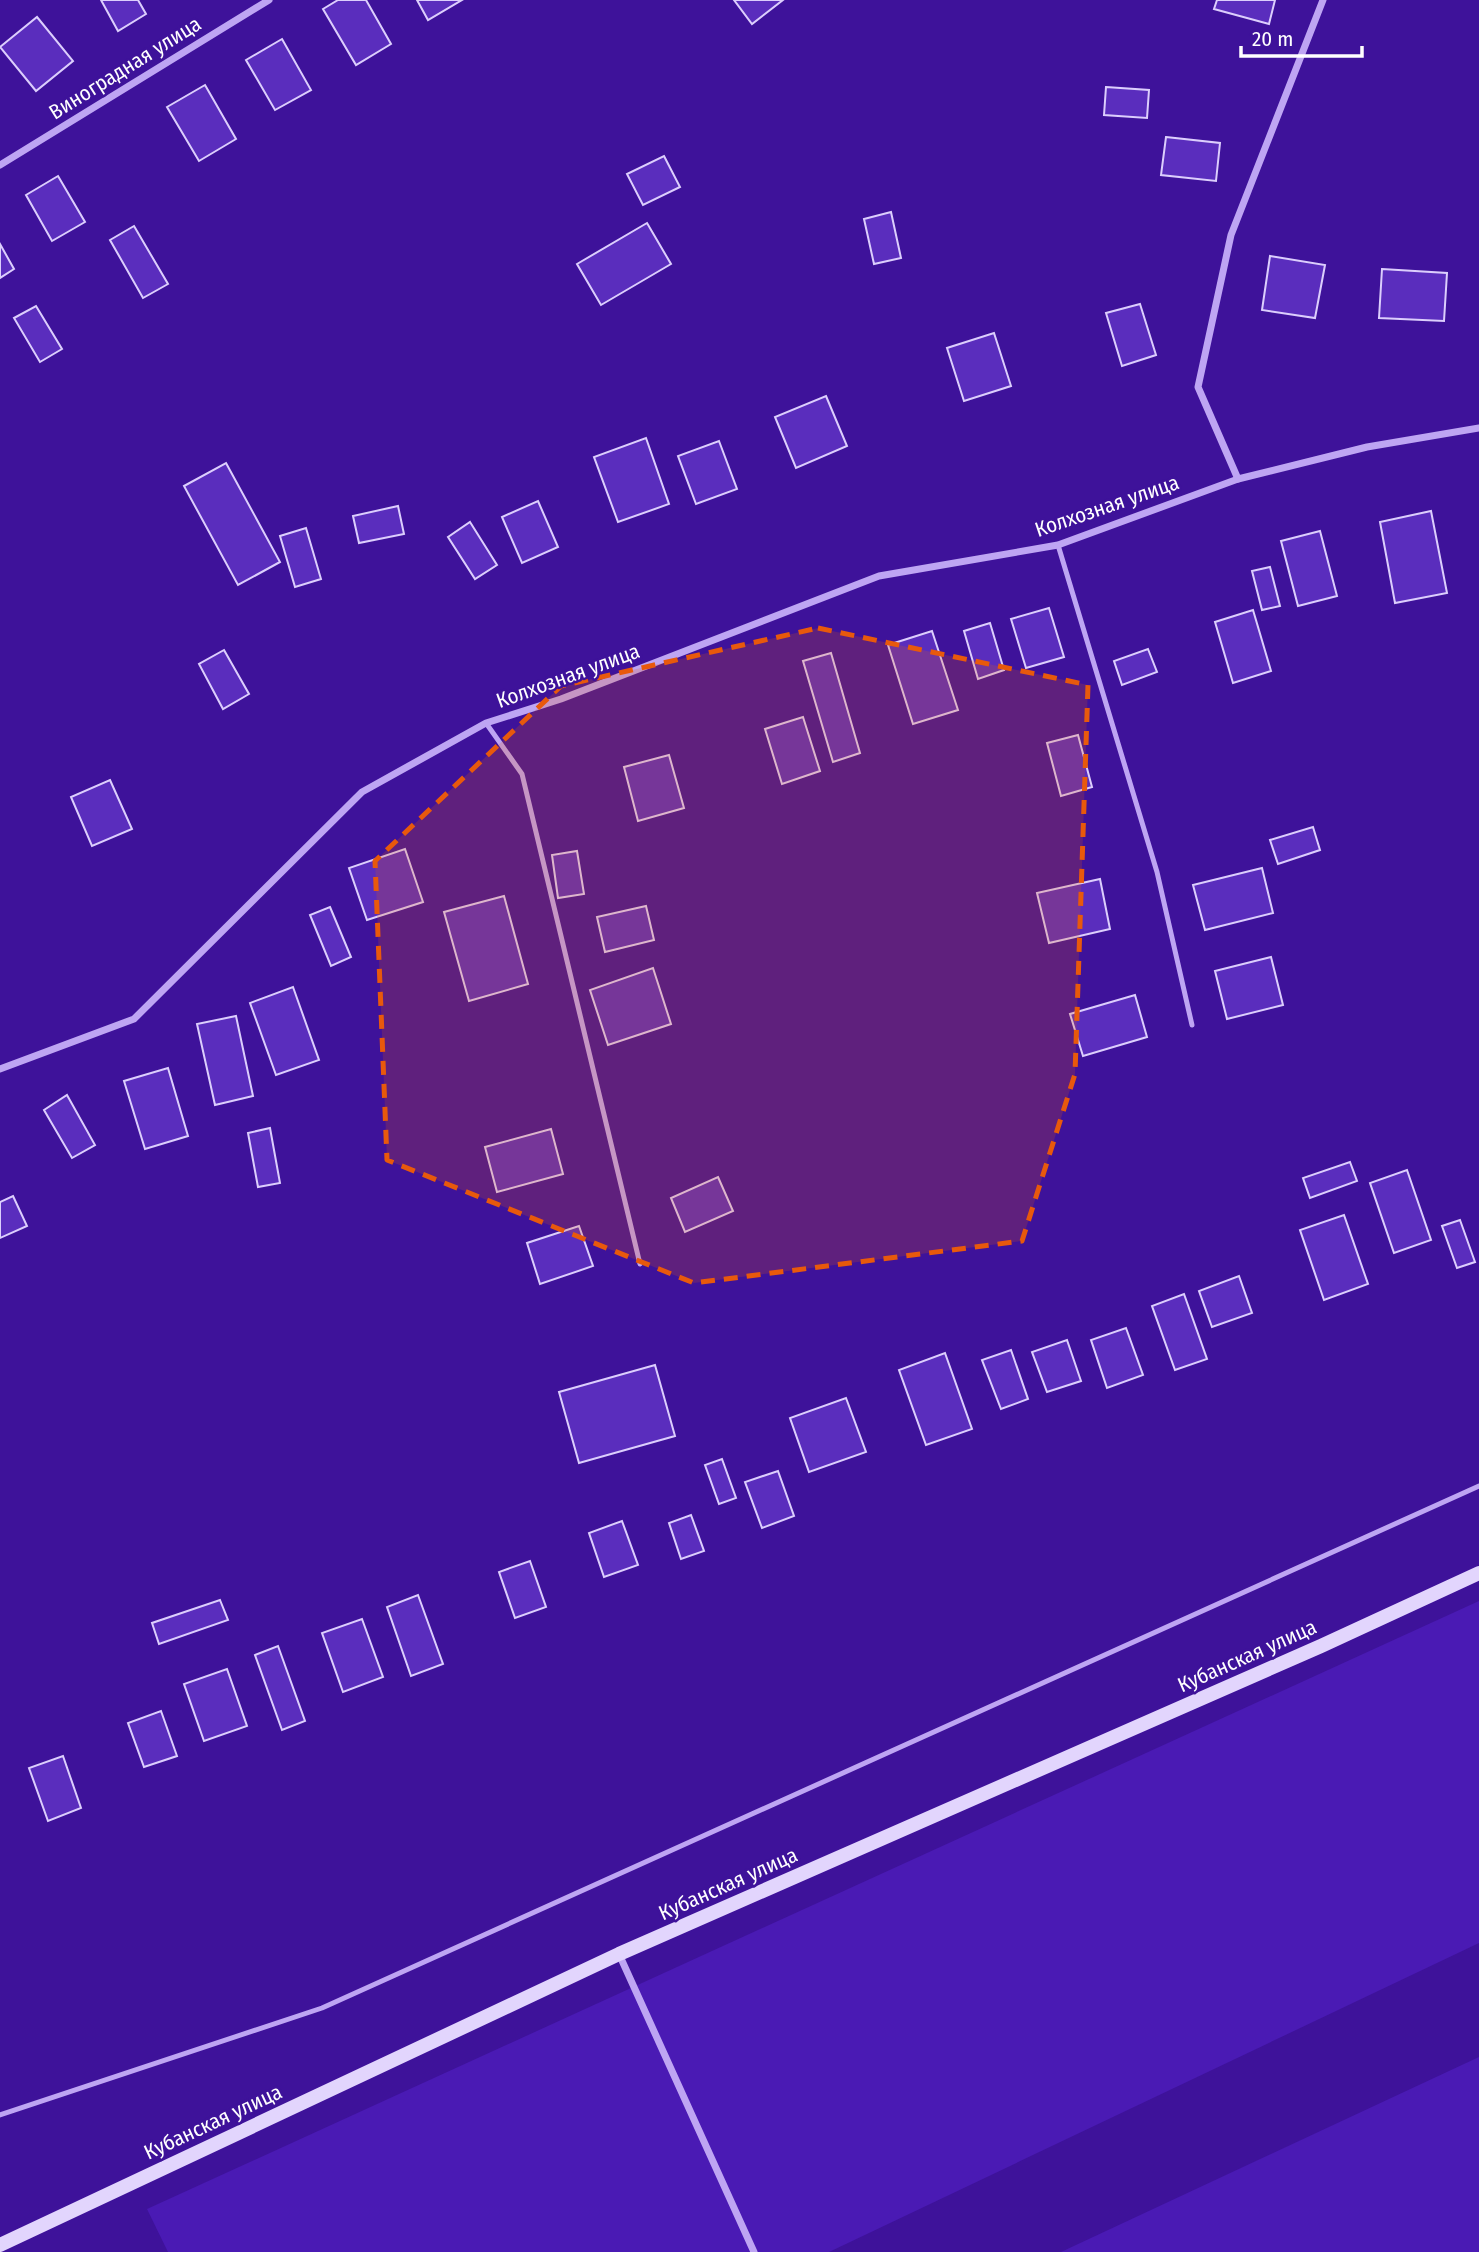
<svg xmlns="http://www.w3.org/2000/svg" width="1479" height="2252" font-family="'Fira Sans Condensed',sans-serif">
	<rect width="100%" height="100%" fill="#3e129a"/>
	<g fill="#4a1ab4">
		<polygon points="1479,1601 1479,1943 829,2252 168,2252 147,2209"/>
		<polygon points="1479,2057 1479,2252 1061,2252"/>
	</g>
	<g fill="#5a2dbd" stroke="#dccefd" stroke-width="2">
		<polygon points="101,0 138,0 146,14 118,31"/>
		<polygon points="338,0 366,0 391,44 356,65 323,9"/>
		<polygon points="417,0 462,0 428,20"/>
		<polygon points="734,0 783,0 752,24"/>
		<polygon points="1217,0 1275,0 1269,24 1214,9"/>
		<polygon points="37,17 73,61 36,91 0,47"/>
		<polygon points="282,39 311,90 275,110 246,60"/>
		<polygon points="205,85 236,139 199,161 167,107"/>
		<polygon points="1106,87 1149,90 1147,118 1104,115"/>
		<polygon points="1166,137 1220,143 1216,181 1161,175"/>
		<polygon points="664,156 680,187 643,205 627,174"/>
		<polygon points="58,176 85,222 52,241 26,195"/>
		<polygon points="891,212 901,258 874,264 864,219"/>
		<polygon points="647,223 671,264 601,305 577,264"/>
		<polygon points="134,226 168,284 143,298 110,240"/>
		<polygon points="0,244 14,269 0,278"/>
		<polygon points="1270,256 1325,265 1315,318 1262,310"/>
		<polygon points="1382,269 1447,273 1444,321 1379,318"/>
		<polygon points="1140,304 1156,355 1122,366 1106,313"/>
		<polygon points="36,306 62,349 40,362 14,318"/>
		<polygon points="994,333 1011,386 964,401 947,348"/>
		<polygon points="826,396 847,446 796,468 775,417"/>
		<polygon points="646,438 669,504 618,522 594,457"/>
		<polygon points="719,441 737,489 696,504 678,456"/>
		<polygon points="226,463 280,562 238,585 184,486"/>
		<polygon points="538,501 558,547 522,563 502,517"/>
		<polygon points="398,506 404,534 359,543 353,516"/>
		<polygon points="1431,511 1447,593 1395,603 1380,522"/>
		<polygon points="470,522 497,565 475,579 448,537"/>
		<polygon points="306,528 321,579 295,587 280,536"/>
		<polygon points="1320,531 1337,596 1298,606 1281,541"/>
		<polygon points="1270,567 1280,606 1262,610 1252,571"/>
		<polygon points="1049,608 1064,657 1026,668 1011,619"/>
		<polygon points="1253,610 1271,671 1233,683 1215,622"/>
		<polygon points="990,623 1004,670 978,679 964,631"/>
		<polygon points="932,631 958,710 913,724 888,645"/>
		<polygon points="1148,649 1157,672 1122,685 1114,661"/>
		<polygon points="224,650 249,694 223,709 199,664"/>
		<polygon points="831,653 860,753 833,762 803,661"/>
		<polygon points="803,717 820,771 782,784 765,729"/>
		<polygon points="1078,735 1092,787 1061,796 1047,743"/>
		<polygon points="669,755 684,808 638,821 624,767"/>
		<polygon points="110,780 132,829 92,846 71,797"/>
		<polygon points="1313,827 1320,850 1278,864 1270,840"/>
		<polygon points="405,849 423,902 367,920 349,868"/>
		<polygon points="577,851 584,894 558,898 552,855"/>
		<polygon points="1262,868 1273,913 1205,930 1193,885"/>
		<polygon points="1100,879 1110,929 1049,943 1037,893"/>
		<polygon points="504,896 528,984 469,1001 444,912"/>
		<polygon points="646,906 654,940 605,952 597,917"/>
		<polygon points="330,907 351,957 331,966 310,915"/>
		<polygon points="1271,957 1283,1005 1227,1019 1215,971"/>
		<polygon points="653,968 671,1024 608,1045 590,990"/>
		<polygon points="293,987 319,1060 276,1075 250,1003"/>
		<polygon points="1135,995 1147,1037 1083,1056 1070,1014"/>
		<polygon points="236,1016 253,1096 215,1105 197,1024"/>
		<polygon points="168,1068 188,1136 145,1149 124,1081"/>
		<polygon points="67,1095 95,1145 72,1158 44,1110"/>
		<polygon points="270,1128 280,1183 258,1187 248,1133"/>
		<polygon points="551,1129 563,1174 497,1192 485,1147"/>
		<polygon points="1350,1162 1357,1181 1310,1198 1303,1178"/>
		<polygon points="1407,1170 1431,1240 1394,1253 1370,1183"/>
		<polygon points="718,1177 733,1211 685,1232 671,1198"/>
		<polygon points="13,1196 27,1226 0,1238 0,1202"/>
		<polygon points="1344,1215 1368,1284 1324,1300 1300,1230"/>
		<polygon points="1460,1220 1475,1262 1457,1268 1442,1226"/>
		<polygon points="579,1226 593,1266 540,1284 527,1243"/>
		<polygon points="1239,1276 1252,1313 1212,1327 1199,1291"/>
		<polygon points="1184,1294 1207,1359 1175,1370 1152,1306"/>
		<polygon points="1126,1328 1143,1375 1107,1388 1091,1340"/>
		<polygon points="1067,1340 1081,1381 1047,1392 1032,1352"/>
		<polygon points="1011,1350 1028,1399 1001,1409 982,1360"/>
		<polygon points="945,1353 972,1429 926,1445 899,1370"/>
		<polygon points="655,1365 675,1436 579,1463 559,1392"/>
		<polygon points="846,1398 866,1452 809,1472 790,1418"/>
		<polygon points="722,1459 736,1498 719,1504 705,1465"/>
		<polygon points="778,1471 794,1516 762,1528 745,1482"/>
		<polygon points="691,1515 704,1551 681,1559 669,1523"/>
		<polygon points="622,1521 638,1565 604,1577 589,1533"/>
		<polygon points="530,1561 546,1607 515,1618 499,1572"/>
		<polygon points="418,1595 443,1664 411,1676 387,1607"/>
		<polygon points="220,1600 228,1620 159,1644 152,1623"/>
		<polygon points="362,1619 383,1677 343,1692 322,1633"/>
		<polygon points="278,1646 305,1721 282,1730 255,1655"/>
		<polygon points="227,1669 247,1726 204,1741 184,1684"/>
		<polygon points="161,1711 177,1756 144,1767 128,1723"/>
		<polygon points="63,1756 81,1808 48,1821 29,1768"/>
	</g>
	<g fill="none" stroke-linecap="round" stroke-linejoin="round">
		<g stroke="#bea5f3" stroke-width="5">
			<polyline points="1058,545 1157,872 1192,1025"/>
			<polyline points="486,723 522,774 640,1264"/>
			<polyline points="0,2115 322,2008 1479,1486"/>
		</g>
		<g stroke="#bea5f3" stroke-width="7">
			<polyline points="0,165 269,0"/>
			<polyline points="1238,479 1198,387 1231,235 1323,0"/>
			<polyline points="0,1069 134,1019 362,792 486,723 561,699 879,576 1058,545 1238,479 1367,447 1479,428"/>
			<polyline points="619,1954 754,2252"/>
		</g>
		<polyline stroke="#e2d5fd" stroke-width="14" points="0,2245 619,1954 1321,1646 1479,1573"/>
	</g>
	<path fill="#e8590c" fill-opacity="0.2" stroke="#e8590c" stroke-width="5" stroke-dasharray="14 9" stroke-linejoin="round" d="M818 628 1088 685 1075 1074 1022 1241 694 1283 387 1160 375 861 561 686Z"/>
	<g text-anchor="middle" stroke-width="5" stroke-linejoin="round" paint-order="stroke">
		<g font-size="21" fill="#fff" stroke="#3e129a">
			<text transform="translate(125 68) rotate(-32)" y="7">Виноградная улица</text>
			<text transform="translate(1107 506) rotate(-19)" y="7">Колхозная улица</text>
			<text transform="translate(568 676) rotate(-20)" y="7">Колхозная улица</text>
			<text transform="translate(1247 1656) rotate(-24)" y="7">Кубанская улица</text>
			<text transform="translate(728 1884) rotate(-24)" y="7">Кубанская улица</text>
			<text transform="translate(213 2122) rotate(-25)" y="7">Кубанская улица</text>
		</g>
	</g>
	<path d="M1241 46v10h121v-10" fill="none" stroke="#ffffff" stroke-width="3.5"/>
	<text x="1252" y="46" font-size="21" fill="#ffffff" stroke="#3e129a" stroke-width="5" paint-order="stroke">20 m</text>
</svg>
